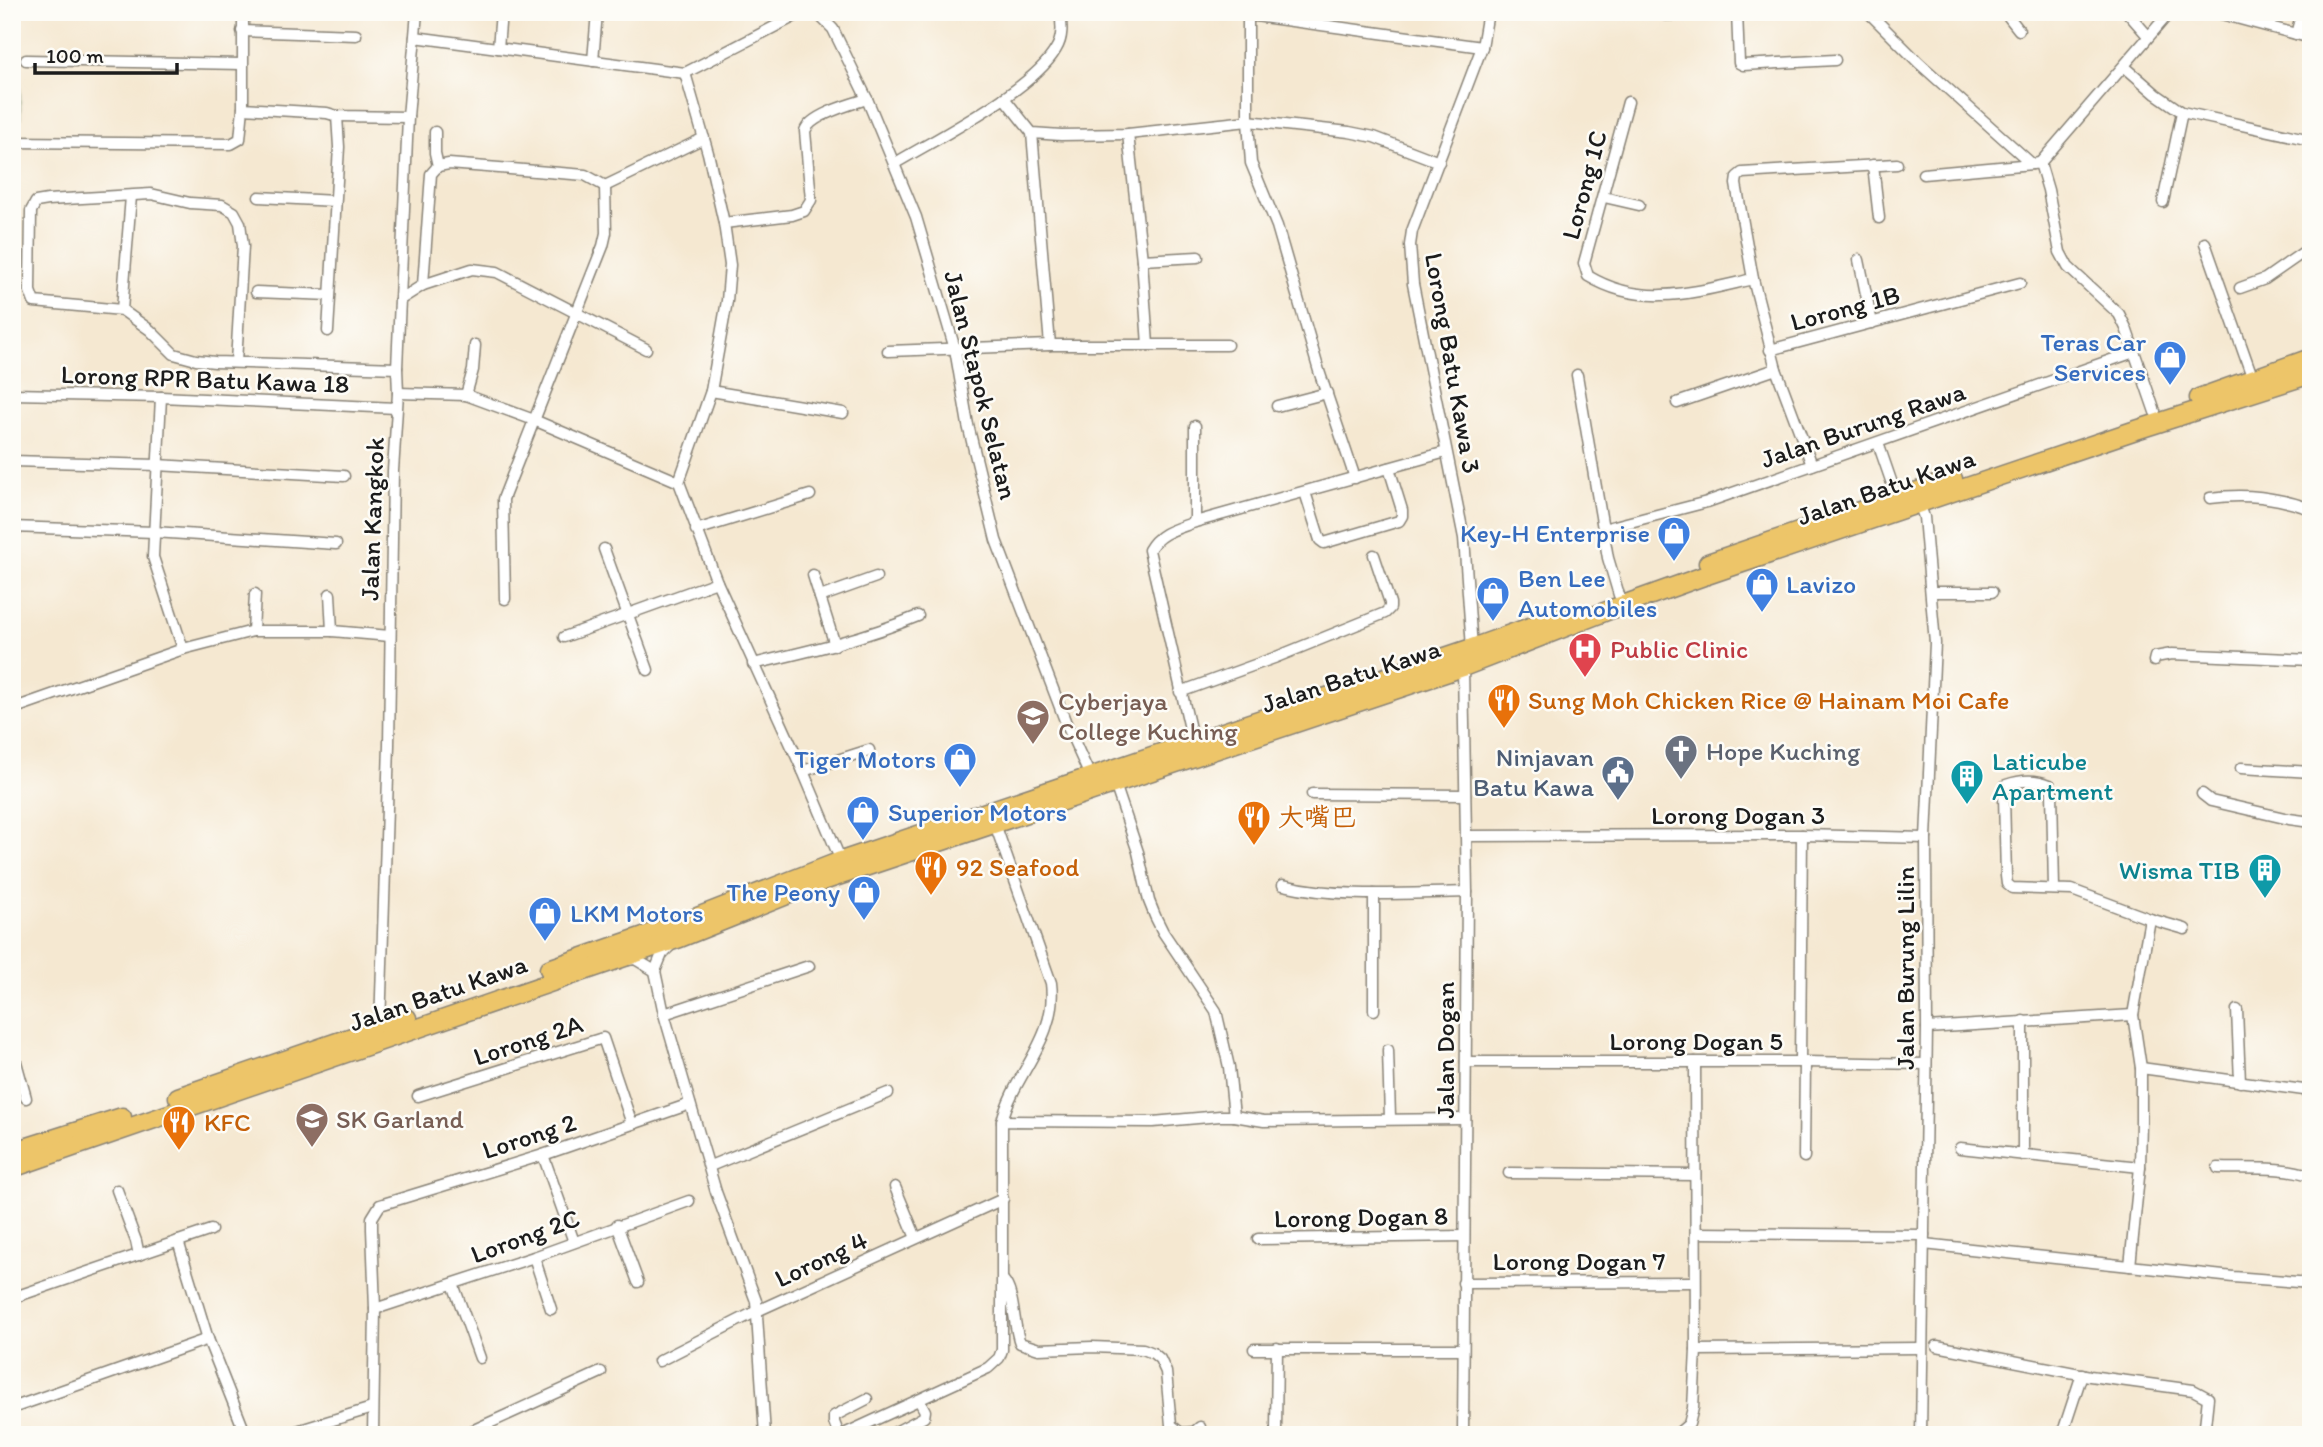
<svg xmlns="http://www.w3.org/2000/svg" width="2323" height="1447" font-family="Itim,'LXGW WenKai TC',sans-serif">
	<rect width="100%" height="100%" fill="#fdfcf7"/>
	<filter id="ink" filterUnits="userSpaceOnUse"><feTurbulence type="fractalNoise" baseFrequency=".0143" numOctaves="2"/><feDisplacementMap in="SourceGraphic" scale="14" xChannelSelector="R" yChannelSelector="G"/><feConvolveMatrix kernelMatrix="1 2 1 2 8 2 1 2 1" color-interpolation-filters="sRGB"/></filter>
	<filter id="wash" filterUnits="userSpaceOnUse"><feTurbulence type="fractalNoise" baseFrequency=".00686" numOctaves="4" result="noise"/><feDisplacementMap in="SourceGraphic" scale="28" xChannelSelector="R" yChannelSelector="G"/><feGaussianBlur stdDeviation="1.57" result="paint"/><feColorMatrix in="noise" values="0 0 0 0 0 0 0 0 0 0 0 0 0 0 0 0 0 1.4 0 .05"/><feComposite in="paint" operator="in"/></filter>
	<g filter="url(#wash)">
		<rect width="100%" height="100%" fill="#f5e8d1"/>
		<polygon fill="#88d491" stroke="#527856" stroke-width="2" points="12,12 18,12 20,119 12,119"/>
	</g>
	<g filter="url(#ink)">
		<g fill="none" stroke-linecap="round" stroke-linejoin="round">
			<defs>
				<g id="street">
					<polyline points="816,12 833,29 867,99 916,217 955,349 968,425 996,540 1066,723 1090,776"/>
					<polyline points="1248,12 1248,121 1251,163 1277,226 1319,371 1355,478"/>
					<polyline points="1737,12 1739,63 1743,65 1835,60"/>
					<polyline points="1868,12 1919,63 2032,164 2040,163 2048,190 2060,252 2068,267 2119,314 2126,328 2155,412"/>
					<polyline points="2005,12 2019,30"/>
					<polyline points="2127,12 2148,36"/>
					<polyline points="2214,12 2311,38"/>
					<polyline points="1248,15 1482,47"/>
					<polyline points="1665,15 1737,13"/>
					<polyline points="242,31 356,35"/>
					<polyline points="2296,34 2302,12"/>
					<polyline points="415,37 685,73"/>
					<polyline points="498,48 501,12"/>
					<polyline points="26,60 242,64"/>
					<polyline points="593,61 597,12"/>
					<polyline points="2125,67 2156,94 2182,112 2311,140"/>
					<polyline points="685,73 708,153 724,223 730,265 727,301 711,391 679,482 717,582 803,771 841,861"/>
					<polyline points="685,73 803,12"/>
					<polyline points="1004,98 1032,133 1061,135 1128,134 1248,121 1349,132 1374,137 1439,162"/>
					<path d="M1628 102 1584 263 1588 276C1643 309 1695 292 1753 279"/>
					<polyline points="243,108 327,113 337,116 408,117"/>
					<polyline points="435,132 435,153 438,166"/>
					<polyline points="1032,133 1050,345"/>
					<polyline points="1128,134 1142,260 1148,345"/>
					<polyline points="12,142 231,144 240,139 243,108 243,12"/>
					<polyline points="2040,163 2170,12"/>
					<path d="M894 164C937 138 1033 90 1056 49 1063 38 1062 25 1060 12"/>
					<polyline points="1873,165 1879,218"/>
					<polyline points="1923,174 2032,164"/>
					<polyline points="605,186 704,138"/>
					<polyline points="259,197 335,201"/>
					<polyline points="1604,197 1639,205"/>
					<polyline points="2163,202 2182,112"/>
					<path d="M724 223 792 215 804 211 811 200 805 131C810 115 851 104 867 99"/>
					<polyline points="2205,243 2253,379"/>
					<polyline points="1142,260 1198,257"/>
					<polyline points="1859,260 1872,323"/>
					<polyline points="423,285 431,174 438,166 449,164 585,175 605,186"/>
					<polyline points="2240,288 2265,279 2311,247"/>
					<polyline points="256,292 330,295"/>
					<polyline points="401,299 423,285 472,269 497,272 646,349"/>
					<polyline points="122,310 131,196"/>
					<polyline points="328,331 339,147 337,116"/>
					<polyline points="1770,350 2020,283"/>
					<polyline points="888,351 1050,345 1227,345"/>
					<polyline points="236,362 243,246 240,223 234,212 222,205 190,203 151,194 48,200 36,202 31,211 30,291 34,302 122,310 150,330 174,354 196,360 215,362 397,368"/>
					<polyline points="1577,375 1608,558 1619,595"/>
					<polyline points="711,391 843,413"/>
					<polyline points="398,393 466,395 534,420 679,482"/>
					<polyline points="12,394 161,397 396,408"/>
					<polyline points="466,395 473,370 475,345"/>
					<polyline points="161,397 153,557 183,649"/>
					<polyline points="1677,403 1776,369"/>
					<polyline points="1277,406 1327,393"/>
					<polyline points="1195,426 1195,522"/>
					<polyline points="1878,443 1897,498"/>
					<polyline points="12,461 157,465 344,476"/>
					<polyline points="1812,465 1776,369 1753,279 1736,184 1737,177 1742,173 1897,164"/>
					<polyline points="1305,492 1320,540 1324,543 1399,521 1402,516 1402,510 1389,468"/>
					<path d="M2210 498C2246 493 2276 497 2311 509"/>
					<polyline points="1919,503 1924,517 1935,643 1926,838 1927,1028 1921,1435"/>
					<polyline points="12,527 154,532 336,544"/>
					<polyline points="1603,529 1707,502 2134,352"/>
					<polyline points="696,530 810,495"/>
					<polyline points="604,549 648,670"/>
					<polyline points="813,575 835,645"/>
					<polyline points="1931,592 1992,592"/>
					<polyline points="330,594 332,631"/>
					<polyline points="820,597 876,577"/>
					<polyline points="505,599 503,499 603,246 606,233 605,186"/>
					<polyline points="253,631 255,594"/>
					<polyline points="564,637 717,582"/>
					<polyline points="1472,648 1464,538 1413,284 1410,245 1412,231 1482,47 1488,12"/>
					<polyline points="2154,661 2155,657 2172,654 2311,660"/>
					<path d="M753 664C810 651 865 638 918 616"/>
					<polyline points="1180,692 1274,658 1385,613 1390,608 1390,603 1374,555"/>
					<polyline points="12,709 183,649 253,631 332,631 390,636"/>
					<path d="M1193 742 1149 550C1159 532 1177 529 1195 522L1446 452"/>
					<polyline points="2241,768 2311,772"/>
					<polyline points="803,771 869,750"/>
					<polyline points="1115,784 1138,852 1149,901 1155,916 1163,932 1216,1011 1229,1067 1234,1116 1264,1121 1465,1119"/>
					<polyline points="1312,794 1465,795"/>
					<polyline points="2202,794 2211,801 2289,819 2311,822"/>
					<path d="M995 824 1051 983C1058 1039 1015 1071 1002 1121"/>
					<polyline points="1466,836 1802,835 1926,838"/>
					<path d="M1283 885C1343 899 1406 893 1467 892"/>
					<path d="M2054 889 2052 791 2050 785C2036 779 2020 780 2006 785L2004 796 2006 876 2007 884 2012 888 2072 890 2150 919 2185 929"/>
					<polyline points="671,945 662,954 655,971 664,1014 716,1192 756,1301 765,1435"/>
					<polyline points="627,960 635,959 655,971"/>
					<polyline points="1374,1010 1374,894"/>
					<polyline points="2237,1010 2240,1082"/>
					<polyline points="664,1014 809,966"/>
					<polyline points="2023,1021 2023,1155"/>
					<polyline points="380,1027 389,745 393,471 398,393 397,368 408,117 417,12"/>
					<polyline points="1927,1028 2133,1015"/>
					<polyline points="1388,1050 1390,1118"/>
					<polyline points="12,1061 16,1062 26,1098"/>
					<polyline points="1466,1062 1805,1062 1926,1064"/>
					<polyline points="1800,1062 1802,835"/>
					<polyline points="2141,1068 2311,1091"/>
					<polyline points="418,1096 603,1038 632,1124"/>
					<polyline points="1960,1148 2140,1167"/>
					<polyline points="543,1155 574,1242"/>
					<polyline points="1804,1157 1805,1062"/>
					<polyline points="710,1166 888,1093"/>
					<path d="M2218 1168C2245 1169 2287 1166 2311 1176"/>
					<polyline points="1509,1173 1695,1175"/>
					<polyline points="895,1187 916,1238"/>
					<polyline points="117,1190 136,1241 139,1255"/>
					<polyline points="617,1225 638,1282"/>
					<polyline points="1696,1233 1924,1235"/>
					<polyline points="1258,1239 1464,1236"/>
					<polyline points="178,1241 208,1339 246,1435"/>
					<polyline points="1924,1244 2233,1277 2311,1283"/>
					<polyline points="534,1257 551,1309"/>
					<polyline points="2130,1266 2140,1167 2141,1121 2141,1068 2133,1015 2150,919"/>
					<path d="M1003 1280C1015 1293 1013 1325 1020 1343L1039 1349 1092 1347 1143 1349 1153 1353 1160 1359 1166 1372 1171 1425 1181 1433 1194 1432 1200 1427"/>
					<polyline points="1463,1283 1695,1282"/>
					<polyline points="453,1284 480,1358"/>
					<polyline points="12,1298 211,1230"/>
					<polyline points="375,1309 534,1257 689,1201"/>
					<polyline points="1937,1346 2090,1376 2193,1390 2208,1398 2204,1435"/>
					<polyline points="1254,1349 1463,1349"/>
					<polyline points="1696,1350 1921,1348"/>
					<polyline points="659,1361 757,1311 1003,1199"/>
					<polyline points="12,1408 208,1339"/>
					<polyline points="1276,1431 1277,1348"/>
					<polyline points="284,1435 372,1408"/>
					<polyline points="373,1435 375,1309 372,1229 372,1218 380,1205 543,1155 690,1104"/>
					<polyline points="463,1435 601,1372"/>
					<polyline points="839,1435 834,1422 834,1416 867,1399"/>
					<polyline points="842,1435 988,1368 999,1358 1002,1350 1002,1121 1153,1122 1220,1116 1234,1116"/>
					<polyline points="890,1435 924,1417 925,1411 919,1400"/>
					<polyline points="1463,1435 1467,892 1463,667"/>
					<polyline points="1676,1435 1689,1424 1693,1408 1696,1350 1695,1062"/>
					<polyline points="2062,1435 2082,1374"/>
				</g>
				<g id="highway">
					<polyline points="2199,398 2311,358"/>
					<polyline points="1708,563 1953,479"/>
					<polyline points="549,969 687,921 841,861 1472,648 1560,616"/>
					<polyline points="178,1097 407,1018"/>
					<polyline points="12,1152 122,1117"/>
					<polyline points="12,1168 680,938 817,883 1463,667 1612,609 1701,577 2133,431 2311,374"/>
				</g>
			</defs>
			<use href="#street" stroke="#888276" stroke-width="13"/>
			<use href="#highway" stroke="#888276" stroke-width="21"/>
			<use href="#street" stroke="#fff" stroke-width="10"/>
			<use href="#highway" stroke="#edc569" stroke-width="18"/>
		</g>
	</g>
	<defs>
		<symbol id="shop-pin" viewBox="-11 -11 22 30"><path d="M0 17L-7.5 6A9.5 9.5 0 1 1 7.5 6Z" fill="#3f7fe0" stroke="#fdfcf7"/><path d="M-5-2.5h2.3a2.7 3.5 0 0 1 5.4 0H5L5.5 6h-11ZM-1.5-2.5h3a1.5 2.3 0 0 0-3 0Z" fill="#fff"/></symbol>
		<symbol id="hospital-pin" viewBox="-11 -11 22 30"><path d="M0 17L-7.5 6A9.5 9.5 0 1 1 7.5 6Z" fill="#e0444e" stroke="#fdfcf7"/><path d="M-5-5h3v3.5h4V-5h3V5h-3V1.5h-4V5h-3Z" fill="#fff"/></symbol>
		<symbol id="restaurant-pin" viewBox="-11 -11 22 30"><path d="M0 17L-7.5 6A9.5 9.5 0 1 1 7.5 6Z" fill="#e8710a" stroke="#fdfcf7"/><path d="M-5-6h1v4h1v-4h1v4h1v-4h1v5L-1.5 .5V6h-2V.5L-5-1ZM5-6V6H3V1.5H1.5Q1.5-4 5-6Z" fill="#fff"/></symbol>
		<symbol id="university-pin" viewBox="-11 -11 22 30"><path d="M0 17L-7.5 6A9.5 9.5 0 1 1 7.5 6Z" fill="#8d6e63" stroke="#fdfcf7"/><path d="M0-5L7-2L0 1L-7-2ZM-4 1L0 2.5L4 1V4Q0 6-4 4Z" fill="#fff"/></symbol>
		<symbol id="church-pin" viewBox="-11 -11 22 30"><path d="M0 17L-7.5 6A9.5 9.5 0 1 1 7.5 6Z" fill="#6b7280" stroke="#fdfcf7"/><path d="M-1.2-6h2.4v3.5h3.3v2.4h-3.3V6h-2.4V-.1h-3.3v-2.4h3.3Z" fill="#fff"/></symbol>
		<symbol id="civic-pin" viewBox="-11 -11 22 30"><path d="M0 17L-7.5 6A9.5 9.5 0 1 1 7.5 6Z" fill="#5c6f8a" stroke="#fdfcf7"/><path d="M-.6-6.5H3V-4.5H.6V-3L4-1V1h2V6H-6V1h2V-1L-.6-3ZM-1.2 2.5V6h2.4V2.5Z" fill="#fff"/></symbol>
		<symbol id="building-pin" viewBox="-11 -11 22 30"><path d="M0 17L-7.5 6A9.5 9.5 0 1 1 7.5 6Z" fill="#0f9aa8" stroke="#fdfcf7"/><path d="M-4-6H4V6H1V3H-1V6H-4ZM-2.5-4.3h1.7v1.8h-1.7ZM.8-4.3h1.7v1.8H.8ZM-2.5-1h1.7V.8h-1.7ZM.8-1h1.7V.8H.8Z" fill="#fff"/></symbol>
		<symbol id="school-pin" viewBox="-11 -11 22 30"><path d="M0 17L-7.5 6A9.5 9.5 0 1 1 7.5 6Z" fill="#8d6e63" stroke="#fdfcf7"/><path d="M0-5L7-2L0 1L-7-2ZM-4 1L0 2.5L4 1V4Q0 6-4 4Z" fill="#fff"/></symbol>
	</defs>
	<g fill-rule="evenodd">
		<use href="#shop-pin" x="2151" y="338" width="38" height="52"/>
		<use href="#shop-pin" x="1655" y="514" width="38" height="52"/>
		<use href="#shop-pin" x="1743" y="565" width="38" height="52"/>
		<use href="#shop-pin" x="1474" y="574" width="38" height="52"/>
		<use href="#hospital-pin" x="1566" y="630" width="38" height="52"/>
		<use href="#restaurant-pin" x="1485" y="681" width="38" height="52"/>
		<use href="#university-pin" x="1014" y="697" width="38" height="52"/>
		<use href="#church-pin" x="1662" y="732" width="38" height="52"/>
		<use href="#shop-pin" x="941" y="740" width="38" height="52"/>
		<use href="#civic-pin" x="1599" y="753" width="38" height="52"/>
		<use href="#building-pin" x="1948" y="757" width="38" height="52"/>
		<use href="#shop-pin" x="844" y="793" width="38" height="52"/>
		<use href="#restaurant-pin" x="1235" y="798" width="38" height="52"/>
		<use href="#restaurant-pin" x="912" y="848" width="38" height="52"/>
		<use href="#building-pin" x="2246" y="851" width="38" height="52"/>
		<use href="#shop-pin" x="845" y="873" width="38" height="52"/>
		<use href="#shop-pin" x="526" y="894" width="38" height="52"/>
		<use href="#school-pin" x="293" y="1100" width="38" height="52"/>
		<use href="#restaurant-pin" x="160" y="1103" width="38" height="52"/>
	</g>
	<g text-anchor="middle" stroke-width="5" stroke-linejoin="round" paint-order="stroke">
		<g font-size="26" fill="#1c1c1c" stroke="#fdfcf7">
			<text transform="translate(1584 185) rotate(-75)" y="9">Lorong 1C</text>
			<text transform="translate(1845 308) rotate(-15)" y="9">Lorong 1B</text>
			<text transform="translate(1453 363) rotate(80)" y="9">Lorong Batu Kawa 3</text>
			<text transform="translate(205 379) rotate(2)" y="9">Lorong RPR Batu Kawa 18</text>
			<text transform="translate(981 385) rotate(76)" y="9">Jalan Stapok Selatan</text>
			<text transform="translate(1863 425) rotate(-19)" y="9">Jalan Burung Rawa</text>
			<text transform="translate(1886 487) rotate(-19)" y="9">Jalan Batu Kawa</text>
			<text transform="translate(372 519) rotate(-88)" y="9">Jalan Kangkok</text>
			<text transform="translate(1351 676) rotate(-18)" y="9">Jalan Batu Kawa</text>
			<text x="1738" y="824">Lorong Dogan 3</text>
			<text transform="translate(1905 968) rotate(-90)" y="9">Jalan Burung Lilin</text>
			<text transform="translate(438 993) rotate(-19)" y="9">Jalan Batu Kawa</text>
			<text transform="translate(528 1040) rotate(-18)" y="9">Lorong 2A</text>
			<text x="1696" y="1050">Lorong Dogan 5</text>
			<text transform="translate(1445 1050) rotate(-90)" y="9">Jalan Dogan</text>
			<text transform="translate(529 1136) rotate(-18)" y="9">Lorong 2</text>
			<text transform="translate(1361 1217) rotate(-1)" y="9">Lorong Dogan 8</text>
			<text transform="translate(525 1236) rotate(-20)" y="9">Lorong 2C</text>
			<text transform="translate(821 1259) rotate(-25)" y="9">Lorong 4</text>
			<text x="1579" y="1270">Lorong Dogan 7</text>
		</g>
		<g font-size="26" fill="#366cbe" stroke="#fdfcf7" text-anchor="end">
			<text x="2146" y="351">Teras Car<tspan x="2146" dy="30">Services</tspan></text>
			<text x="1650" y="542">Key-H Enterprise</text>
			<text x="1518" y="587" text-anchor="start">Ben Lee<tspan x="1518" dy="30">Automobiles</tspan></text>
			<text x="1786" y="593" text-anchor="start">Lavizo</text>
			<text x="936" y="768">Tiger Motors</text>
			<text x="888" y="821" text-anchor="start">Superior Motors</text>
			<text x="840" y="901">The Peony</text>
			<text x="570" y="922" text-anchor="start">LKM Motors</text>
		</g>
		<g font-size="26" fill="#be3a42" stroke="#fdfcf7" text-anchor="start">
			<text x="1610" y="658">Public Clinic</text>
		</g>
		<g font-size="26" fill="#c56008" stroke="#fdfcf7" text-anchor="start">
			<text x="1528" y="709">Sung Moh Chicken Rice @ Hainam Moi Cafe</text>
			<text x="1278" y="826">大嘴巴</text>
			<text x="956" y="876">92 Seafood</text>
			<text x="204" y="1131">KFC</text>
		</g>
		<g font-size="26" fill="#785e54" stroke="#fdfcf7" text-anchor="start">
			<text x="1058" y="710">Cyberjaya<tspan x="1058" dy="30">College Kuching</tspan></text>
			<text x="336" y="1128">SK Garland</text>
		</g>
		<g font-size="26" fill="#5b616d" stroke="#fdfcf7" text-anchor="start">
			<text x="1706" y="760">Hope Kuching</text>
		</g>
		<g font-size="26" fill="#4e5e75" stroke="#fdfcf7" text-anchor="end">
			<text x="1594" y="766">Ninjavan<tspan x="1594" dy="30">Batu Kawa</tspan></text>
		</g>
		<g font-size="26" fill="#0d838f" stroke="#fdfcf7" text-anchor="start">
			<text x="1992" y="770">Laticube<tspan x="1992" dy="30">Apartment</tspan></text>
			<text x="2240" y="879" text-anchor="end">Wisma TIB</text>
		</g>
	</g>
	<rect width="2323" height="1447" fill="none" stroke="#fdfcf7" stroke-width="42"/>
	<path d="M35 63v10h142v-10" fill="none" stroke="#1c1c1c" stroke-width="3.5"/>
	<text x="46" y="63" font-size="21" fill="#1c1c1c" stroke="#fdfcf7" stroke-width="5" paint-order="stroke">100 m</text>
</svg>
